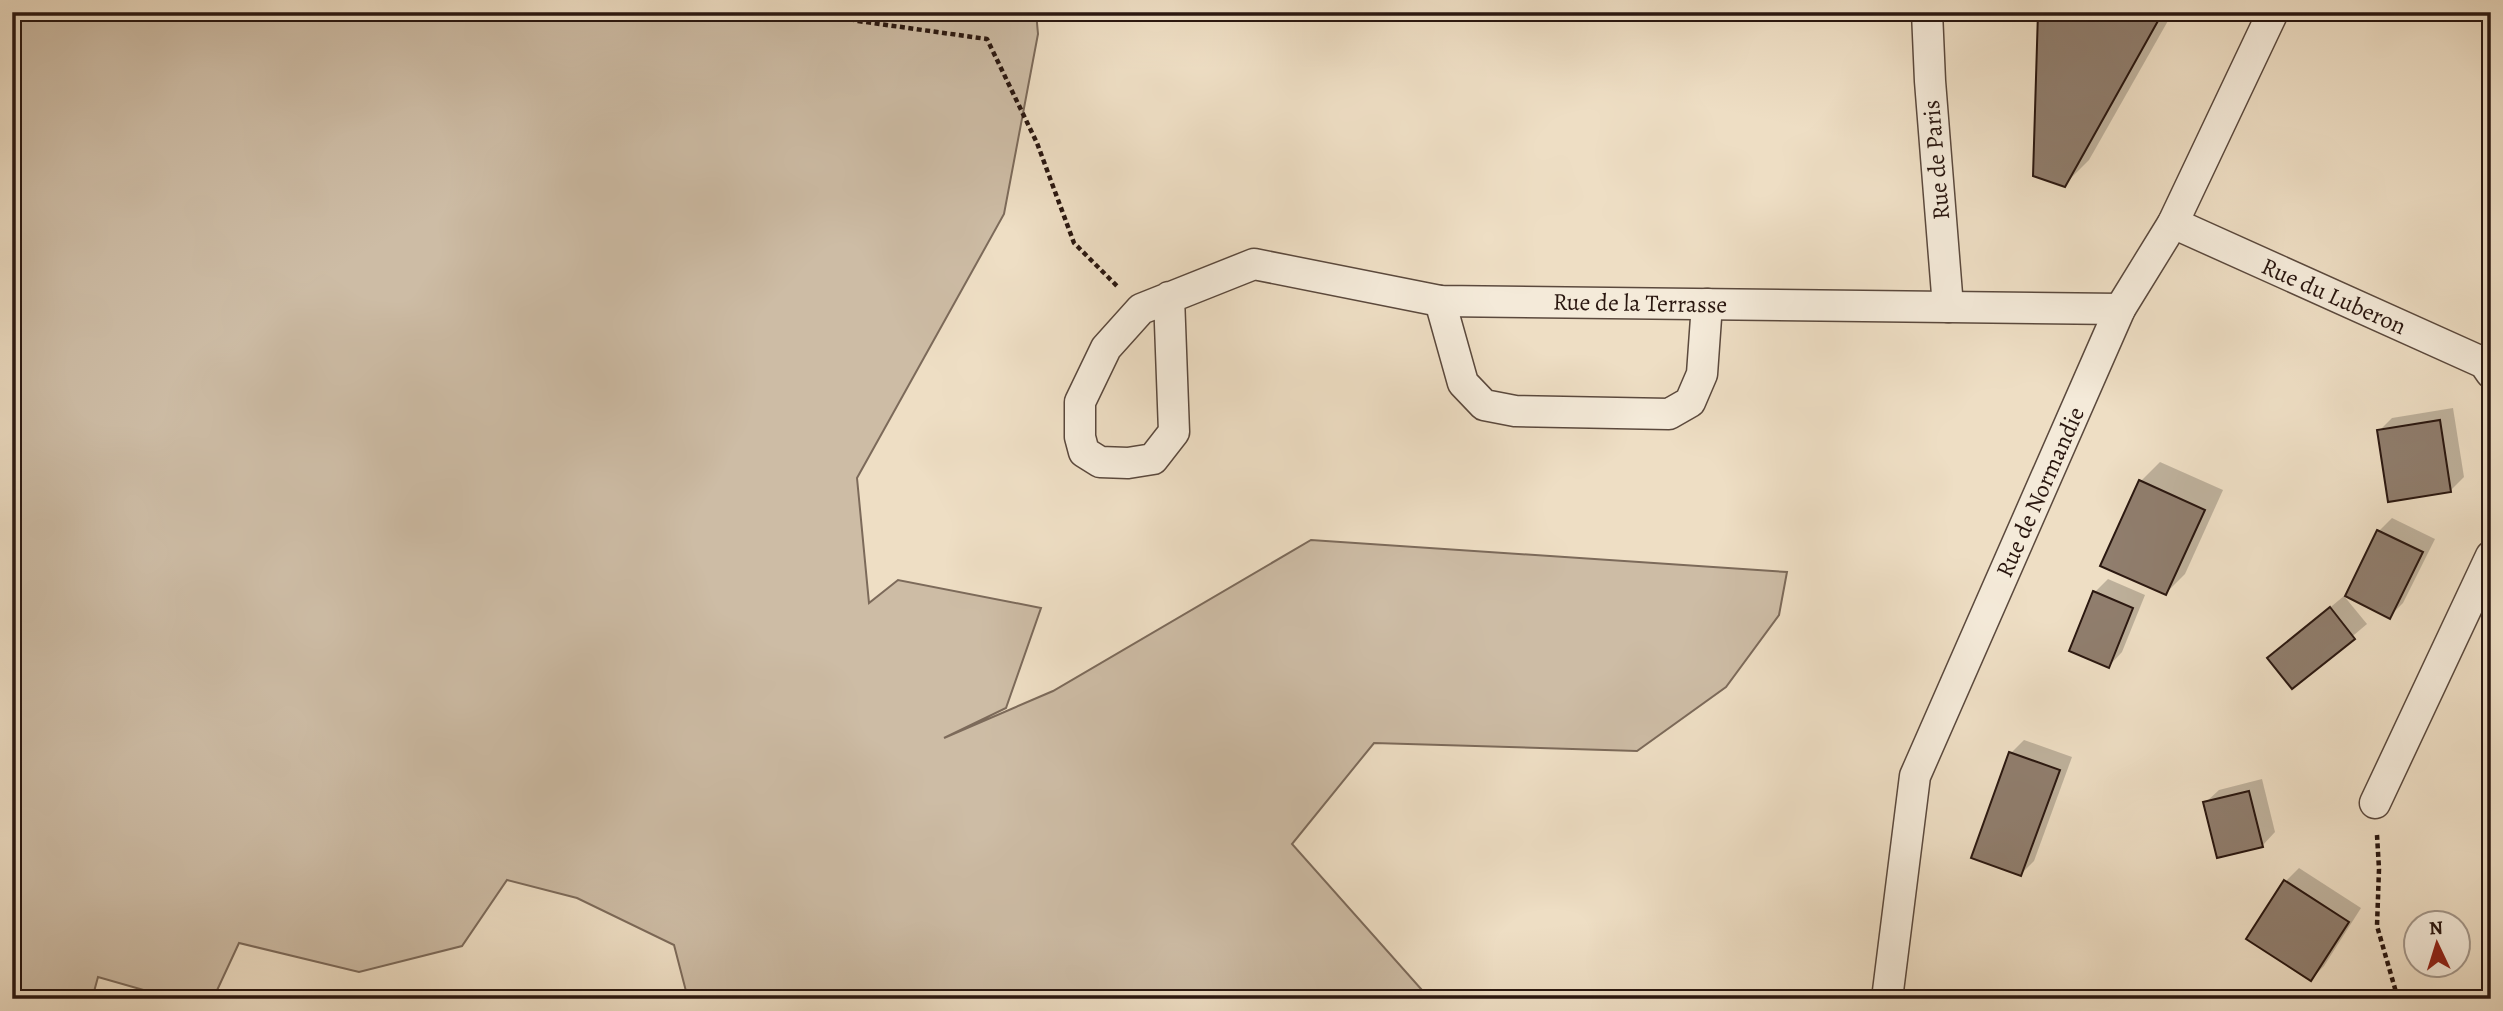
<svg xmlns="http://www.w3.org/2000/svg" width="2503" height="1011" font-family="Alegreya,serif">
	<rect width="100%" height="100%" fill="#eedec4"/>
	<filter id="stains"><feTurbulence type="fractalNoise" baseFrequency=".00286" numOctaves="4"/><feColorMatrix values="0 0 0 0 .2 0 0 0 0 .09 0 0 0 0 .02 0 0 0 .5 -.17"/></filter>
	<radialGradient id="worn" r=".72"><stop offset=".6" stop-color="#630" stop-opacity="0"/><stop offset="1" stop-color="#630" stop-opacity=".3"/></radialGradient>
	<polygon fill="#cdbca5" stroke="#7c6a5a" stroke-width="2" points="12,12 1036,12 1038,34 1004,214 857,478 869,603 898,580 1041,608 1006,708 944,738 1053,691 1311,540 1787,572 1779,615 1726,687 1637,751 1374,743 1292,844 1430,999 686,999 687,995 674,945 577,898 507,880 462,946 359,972 239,943 213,999 175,999 98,977 92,999 12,999"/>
	<g fill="#0003">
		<polygon points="2040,12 2173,12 2089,160 2064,185"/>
		<polygon points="2453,408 2464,477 2451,490 2379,431 2392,418"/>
		<polygon points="2160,462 2223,490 2185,574 2166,593 2141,481"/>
		<polygon points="2392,518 2435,539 2403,603 2390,616 2379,531"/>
		<polygon points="2108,579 2145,595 2122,652 2109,666 2095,592"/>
		<polygon points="2344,596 2367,624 2292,687 2269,658"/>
		<polygon points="2024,740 2072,757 2034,861 2021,874 2011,753"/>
		<polygon points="2262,779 2275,832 2262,846 2205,803 2219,790"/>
		<polygon points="2299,868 2361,908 2324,966 2311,979 2286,881"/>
	</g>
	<g fill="#907e6e" stroke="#2a1710" stroke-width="2">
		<polygon points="2038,12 2163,12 2065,187 2033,176"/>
		<polygon points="2440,420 2451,492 2388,502 2377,430"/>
		<polygon points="2139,480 2205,510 2166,595 2100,566"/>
		<polygon points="2377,530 2423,552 2390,619 2345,596"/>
		<polygon points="2093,591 2133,608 2109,668 2069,651"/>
		<polygon points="2330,607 2355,639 2292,689 2267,658"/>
		<polygon points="2009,752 2060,770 2021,876 1971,858"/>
		<polygon points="2249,791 2263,847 2217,858 2203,802"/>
		<polygon points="2284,880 2349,922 2311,981 2246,939"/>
	</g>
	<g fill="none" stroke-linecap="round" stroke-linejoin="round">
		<defs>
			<g id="street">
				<polyline points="1927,12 1930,81 1948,307"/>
				<polyline points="2173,223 2484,363 2491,373"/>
				<polyline points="1169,297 1174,432 1153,459 1128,463 1100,462 1084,452 1080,437 1080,402 1106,348 1141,309 1254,264 1440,301 2120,309"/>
				<polyline points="1440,301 1463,383 1484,405 1515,411 1669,414 1690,402 1702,374 1707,304"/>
				<polyline points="2375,803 2491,556"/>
				<polyline points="1887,999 1915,776 2120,309 2173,223 2273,12"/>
			</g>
		</defs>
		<use href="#street" stroke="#5b493d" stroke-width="33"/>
		<g stroke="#2a1710" stroke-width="4.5" stroke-dasharray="5 3.5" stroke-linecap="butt">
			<polyline points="825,12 858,21 987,39 1037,143 1074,243 1117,286"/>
			<polyline points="2377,835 2379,869 2377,926 2398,999"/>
		</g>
		<use href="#street" stroke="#f4ead9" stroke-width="30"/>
	</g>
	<g text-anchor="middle" stroke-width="5" stroke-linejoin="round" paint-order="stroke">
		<g font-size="24" fill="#2a1710" stroke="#f4ead9">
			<text transform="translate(1936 160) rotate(-95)" y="8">Rue de Paris</text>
			<text transform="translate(2334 296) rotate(24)" y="8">Rue du Luberon</text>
			<text transform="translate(1640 303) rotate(1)" y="8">Rue de la Terrasse</text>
			<text transform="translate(2040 492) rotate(-66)" y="8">Rue de Normandie</text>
		</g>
	</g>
	<rect width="2503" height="1011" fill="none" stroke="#eedec4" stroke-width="42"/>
	<rect x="14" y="14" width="2475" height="983" fill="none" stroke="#2a1710" stroke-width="3.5"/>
	<rect x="21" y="21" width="2461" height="969" fill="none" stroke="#2a1710" stroke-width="2"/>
	<g transform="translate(2437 944) rotate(356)"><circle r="33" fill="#f4ead9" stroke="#a39689" stroke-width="2"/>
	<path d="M0-5L12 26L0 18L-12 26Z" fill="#8f2418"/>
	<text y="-10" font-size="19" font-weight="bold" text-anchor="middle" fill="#2a1710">N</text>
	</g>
	<rect width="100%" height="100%" filter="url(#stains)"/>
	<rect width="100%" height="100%" fill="url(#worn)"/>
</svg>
